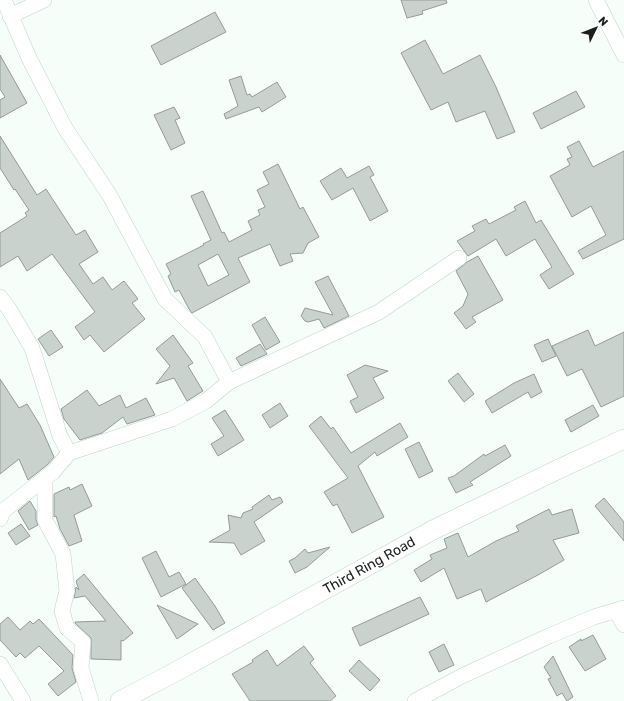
<svg xmlns="http://www.w3.org/2000/svg" width="624" height="701" font-family="Rubik,sans-serif">
	<rect width="100%" height="100%" fill="#f5fef8"/>
	<g fill="#c9d2cd" stroke="#949c97" fill-rule="evenodd">
		<polygon points="401,0 446,0 447,3 422,11 423,14 407,18"/>
		<polygon points="215,12 226,32 161,65 151,46"/>
		<polygon points="425,40 443,74 480,55 496,87 515,132 497,139 485,111 456,122 448,102 431,110 401,53"/>
		<polygon points="0,55 27,103 0,118 0,100 5,97 0,89"/>
		<polygon points="241,76 247,95 250,94 252,97 277,82 286,97 262,112 259,107 226,119 224,114 238,106 229,80"/>
		<polygon points="576,91 585,107 541,129 533,113"/>
		<polygon points="174,107 180,118 175,120 185,143 171,150 154,115"/>
		<polygon points="0,136 37,195 46,189 76,235 85,230 98,252 79,264 93,284 103,277 112,290 124,281 138,299 132,303 145,319 104,352 90,335 84,340 75,327 95,312 52,254 27,271 18,256 0,267 0,233 27,216 25,213 29,210 15,189 14,190 0,168"/>
		<polygon points="579,141 593,167 624,151 624,239 583,259 578,251 606,235 591,206 572,217 550,176 570,165 567,159 572,157 567,147"/>
		<path d="M278 164 300 209 303 207 319 237 308 243 303 253 290 254 293 261 280 266 270 244 238 258 250 282 192 313 189 309 179 290 175 292 168 276 171 274 166 264 204 245 203 244 211 240 191 196 203 191 222 233 224 232 229 242 252 230 248 221 260 215 258 210 265 207 257 190 269 184 263 172ZM218 254 229 275 208 286 198 265Z"/>
		<polygon points="369,166 374,175 370,177 388,211 370,221 353,188 332,200 320,181 341,168 347,178"/>
		<polygon points="525,201 536,223 541,220 574,274 549,289 540,275 552,267 535,239 506,256 496,239 468,256 457,241 475,231 472,226 486,219 489,224 516,210 514,207"/>
		<polygon points="478,256 503,300 472,317 476,322 466,329 454,313 463,306 468,294 456,271 467,262"/>
		<polygon points="328,276 349,316 324,328 319,319 308,322 305,321 301,316 305,308 333,315 315,282"/>
		<polygon points="265,317 280,342 266,350 252,325"/>
		<polygon points="51,330 63,347 49,356 38,339"/>
		<polygon points="588,330 595,346 624,332 624,396 601,407 582,369 567,376 552,346"/>
		<polygon points="173,335 193,363 188,366 203,391 187,401 174,378 156,384 170,366 156,349"/>
		<polygon points="548,339 556,356 542,362 534,345"/>
		<polygon points="260,344 267,354 241,366 236,358"/>
		<polygon points="365,365 388,371 373,378 384,398 356,413 350,401 358,397 347,375"/>
		<polygon points="458,373 474,394 464,402 448,381"/>
		<polygon points="534,374 542,392 531,398 528,392 492,413 485,401 514,383"/>
		<polygon points="0,379 19,408 27,404 40,425 54,457 47,465 28,480 19,459 0,474"/>
		<polygon points="87,390 99,406 120,395 126,408 146,398 155,415 127,424 123,417 102,433 80,440 64,419 61,409"/>
		<polygon points="280,403 288,416 270,428 262,415"/>
		<polygon points="593,405 599,416 571,432 565,420"/>
		<polygon points="225,410 244,440 218,456 211,444 224,436 212,418"/>
		<polygon points="321,416 331,429 333,427 351,453 400,423 408,437 377,456 375,452 358,466 384,517 352,533 337,504 333,506 324,492 348,478 309,426"/>
		<polygon points="419,442 433,471 419,478 405,449"/>
		<polygon points="505,445 511,456 470,482 473,485 456,493 448,478 454,476 484,454 485,456"/>
		<polygon points="82,484 92,506 74,515 82,541 69,546 60,529 56,516 54,517 54,494 69,487 70,490"/>
		<polygon points="269,495 272,500 280,497 283,502 254,522 265,541 241,555 234,543 209,542 230,530 228,515 241,518 243,513 253,509 252,507"/>
		<polygon points="604,498 624,522 624,541 595,506"/>
		<polygon points="30,501 36,511 36,520 38,525 29,530 18,511"/>
		<polygon points="549,509 552,515 572,509 579,533 553,540 564,560 538,575 486,602 481,589 457,599 444,568 421,582 414,570 432,559 430,555 447,548 444,539 458,533 468,557 496,541 519,531 516,526"/>
		<polygon points="21,524 30,536 16,545 8,533"/>
		<polygon points="330,547 307,567 295,573 289,561 295,558 305,549 308,553"/>
		<polygon points="156,551 169,577 179,572 186,584 161,597 142,558"/>
		<polygon points="84,574 133,633 123,641 121,640 121,660 91,659 91,638 75,623 75,622 106,621 85,596 74,598 76,587 79,590 76,581"/>
		<polygon points="195,578 215,606 225,623 213,630 182,588"/>
		<polygon points="420,597 429,614 360,646 352,628"/>
		<polygon points="157,605 198,624 177,639"/>
		<polygon points="8,617 20,630 30,621 33,624 39,619 73,655 72,668 76,682 58,696 48,684 64,671 39,646 25,658 20,653 16,657 0,640 0,624"/>
		<polygon points="593,635 606,659 585,671 569,647 581,639 581,641"/>
		<polygon points="444,644 454,665 439,672 429,652"/>
		<polygon points="304,646 314,659 310,663 336,696 330,701 250,701 232,674 253,662 252,660 267,650 277,666"/>
		<polygon points="553,656 573,697 567,701 562,693 557,696 548,679 551,678 544,667"/>
		<polygon points="359,660 380,680 370,691 349,671"/>
	</g>
	<g fill="none" stroke-linecap="round" stroke-linejoin="round">
		<defs>
			<g id="minor">
				<polyline points="4,0 29,58 65,128 110,196 165,299 205,337 229,382"/>
				<polyline points="596,0 624,55"/>
				<polyline points="10,16 44,0"/>
				<polyline points="0,297 9,309 32,348 60,436 69,453"/>
				<polyline points="45,479 45,520 63,554 67,591 62,611 67,628 83,642 81,668 91,701"/>
				<polyline points="0,519 3,511 53,472 69,453 172,419 206,401 229,382 379,312 459,258"/>
				<polyline points="616,611 624,625"/>
				<polyline points="0,664 23,701"/>
				<polyline points="415,701 462,676 549,636 594,617 624,608"/>
			</g>
			<polyline id="tertiary" points="120,701 177,671 433,530 561,468 624,439"/>
		</defs>
		<use href="#minor" stroke="#c7d0cb" stroke-width="16"/>
		<use href="#tertiary" stroke="#c7d0cb" stroke-width="20"/>
		<use href="#minor" stroke="#fff" stroke-width="15"/>
		<use href="#tertiary" stroke="#fff" stroke-width="19"/>
	</g>
	<g text-anchor="middle" stroke-width="3.5" stroke-linejoin="round" paint-order="stroke">
		<g font-size="14" fill="#1b1f1d" stroke="#fff">
			<text transform="translate(369 565) rotate(-29)" y="5">Third Ring Road</text>
		</g>
	</g>
	<g transform="translate(596 28) rotate(47)" stroke="#ffffff" stroke-width="3" paint-order="stroke">
	<path d="M0-3L7 15L0 10L-7 15Z" fill="#1b1f1d"/>
	<text y="-6" font-size="11" font-weight="bold" text-anchor="middle" fill="#1b1f1d">N</text>
	</g>
</svg>
